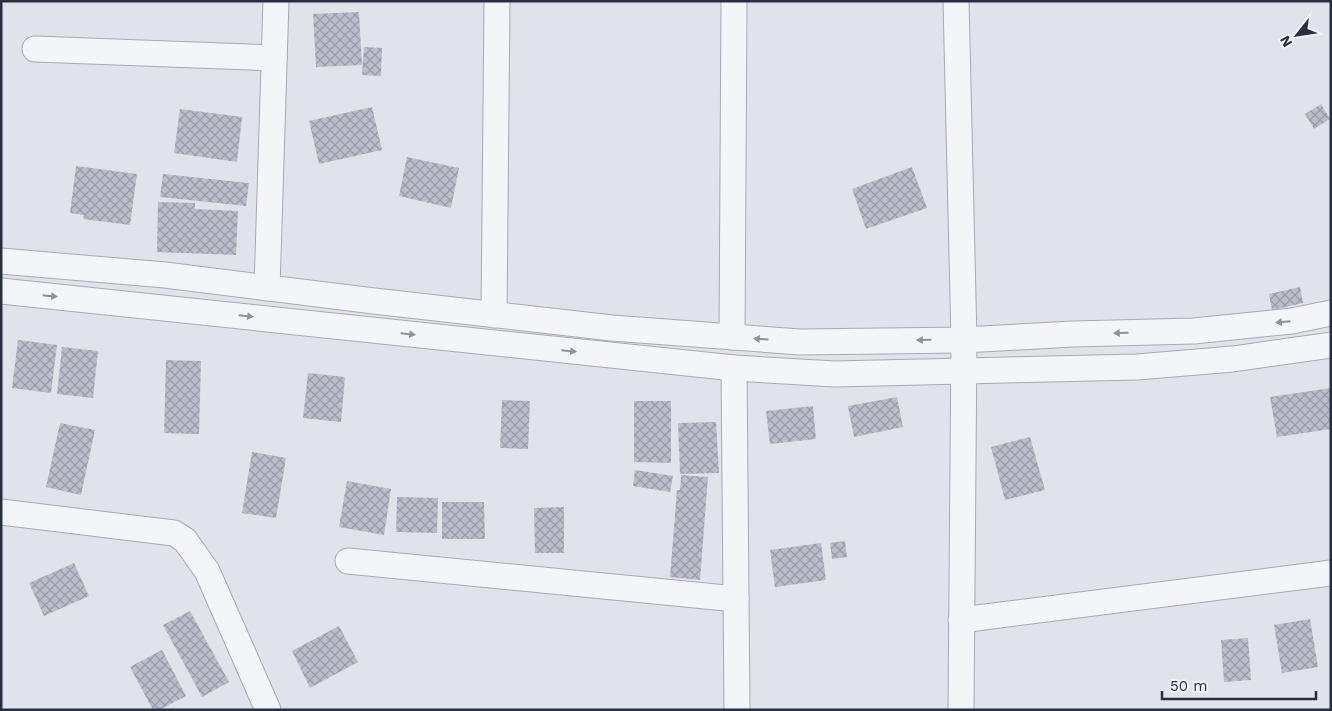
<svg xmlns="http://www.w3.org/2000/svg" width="1332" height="711" font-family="'Work Sans',sans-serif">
	<defs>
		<pattern id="building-cross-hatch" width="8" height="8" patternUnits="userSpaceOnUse" patternTransform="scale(1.25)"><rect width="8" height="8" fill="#bbbeca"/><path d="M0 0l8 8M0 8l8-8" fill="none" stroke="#989ba6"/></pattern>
	</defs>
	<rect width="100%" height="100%" fill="#e1e3ea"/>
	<g fill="url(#building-cross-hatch)">
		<polygon points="359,12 362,65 316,67 313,14"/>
		<polygon points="364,47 382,48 381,76 362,75"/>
		<polygon points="1321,104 1330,119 1314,129 1305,114"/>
		<polygon points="372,107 382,150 319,164 309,121"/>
		<polygon points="180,109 242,117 237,162 174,153"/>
		<polygon points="407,157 459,168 451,208 399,196"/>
		<polygon points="76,166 137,174 130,225 83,219 84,215 70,213"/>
		<polygon points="912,167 927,208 866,229 852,189"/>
		<polygon points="163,174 249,183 246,206 160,197"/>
		<polygon points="158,202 195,203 195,209 238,211 236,255 157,252"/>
		<polygon points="1300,287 1303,303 1272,310 1269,294"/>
		<polygon points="18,340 57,345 51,393 12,388"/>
		<polygon points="62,347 98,351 93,398 57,394"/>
		<polygon points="166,360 201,361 199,434 164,433"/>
		<polygon points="308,373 345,377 341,422 303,418"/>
		<polygon points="1331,388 1331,429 1277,437 1270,397"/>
		<polygon points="897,397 903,427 854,437 848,406"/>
		<polygon points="502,400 530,401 528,449 500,448"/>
		<polygon points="634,401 671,401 671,463 634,462"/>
		<polygon points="813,406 816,439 770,444 766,411"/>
		<polygon points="716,422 719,473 680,474 678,423"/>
		<polygon points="60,423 95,430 81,495 46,487"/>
		<polygon points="1030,437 1045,490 1005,500 991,447"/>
		<polygon points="252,452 286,458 276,518 242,513"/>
		<polygon points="635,470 673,476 670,492 633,486"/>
		<polygon points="681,475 708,477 700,580 670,577 677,490 680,490"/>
		<polygon points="347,481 391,489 384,535 339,527"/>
		<polygon points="397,497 438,498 437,533 396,532"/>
		<polygon points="442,502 484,502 485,539 442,539"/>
		<polygon points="564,507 564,553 535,553 534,508"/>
		<polygon points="845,541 847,557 832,559 830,543"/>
		<polygon points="821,543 826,580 775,587 770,550"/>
		<polygon points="74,563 89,596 44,616 29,583"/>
		<polygon points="190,611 229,682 202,697 163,625"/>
		<polygon points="1310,619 1318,667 1282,673 1274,625"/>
		<polygon points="339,626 358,662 310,688 292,651"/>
		<polygon points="1248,638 1251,680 1224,682 1221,640"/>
		<polygon points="162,650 186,696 159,710 153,710 130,667"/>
	</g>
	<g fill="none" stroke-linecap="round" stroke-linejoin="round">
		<defs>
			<g id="minor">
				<polyline points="956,1 964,340 961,710"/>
				<polyline points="35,49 274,58"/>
				<polyline points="1,261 165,275 374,301 612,328 800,342 964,340 1073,334 1194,331 1292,321 1331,313"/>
				<polyline points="267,288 276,1"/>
				<polyline points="1,291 734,368 835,374 1137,367 1233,359 1331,345"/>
				<polyline points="494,315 497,1"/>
				<polyline points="732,337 734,1"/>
				<polyline points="734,368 737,710"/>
				<polyline points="1,512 174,533 185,540 207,571 268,710"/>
				<polyline points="348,561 736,599"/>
				<polyline points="961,620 1331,573"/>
			</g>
		</defs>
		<use href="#minor" stroke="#a6a9b4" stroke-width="27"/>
		<use href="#minor" stroke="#f4f5f8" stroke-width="25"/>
	</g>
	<defs><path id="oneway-solid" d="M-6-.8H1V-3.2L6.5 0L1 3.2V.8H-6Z" transform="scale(1.25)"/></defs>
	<g fill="#8e929d">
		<use href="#oneway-solid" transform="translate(50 296) rotate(6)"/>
		<use href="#oneway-solid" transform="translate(246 316) rotate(6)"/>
		<use href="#oneway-solid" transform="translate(1283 322) rotate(175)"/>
		<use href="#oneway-solid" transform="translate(1121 333) rotate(178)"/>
		<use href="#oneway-solid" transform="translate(408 334) rotate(6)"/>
		<use href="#oneway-solid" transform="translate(761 339) rotate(-176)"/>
		<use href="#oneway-solid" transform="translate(924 340) rotate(179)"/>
		<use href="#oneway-solid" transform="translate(569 351) rotate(6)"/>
	</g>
	<rect width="1332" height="711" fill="none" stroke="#292e42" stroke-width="5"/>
	<g transform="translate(1297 35) rotate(240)" stroke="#f1f2f7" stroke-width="4" paint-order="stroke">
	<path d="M0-4L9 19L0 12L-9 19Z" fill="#292e42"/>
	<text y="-8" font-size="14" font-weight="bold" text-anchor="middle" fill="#292e42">N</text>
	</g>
	<path d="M1162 691v8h154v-8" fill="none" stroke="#292e42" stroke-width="2.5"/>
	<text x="1170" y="691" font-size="15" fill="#292e42" stroke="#f1f2f7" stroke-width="4" paint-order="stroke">50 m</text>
</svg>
